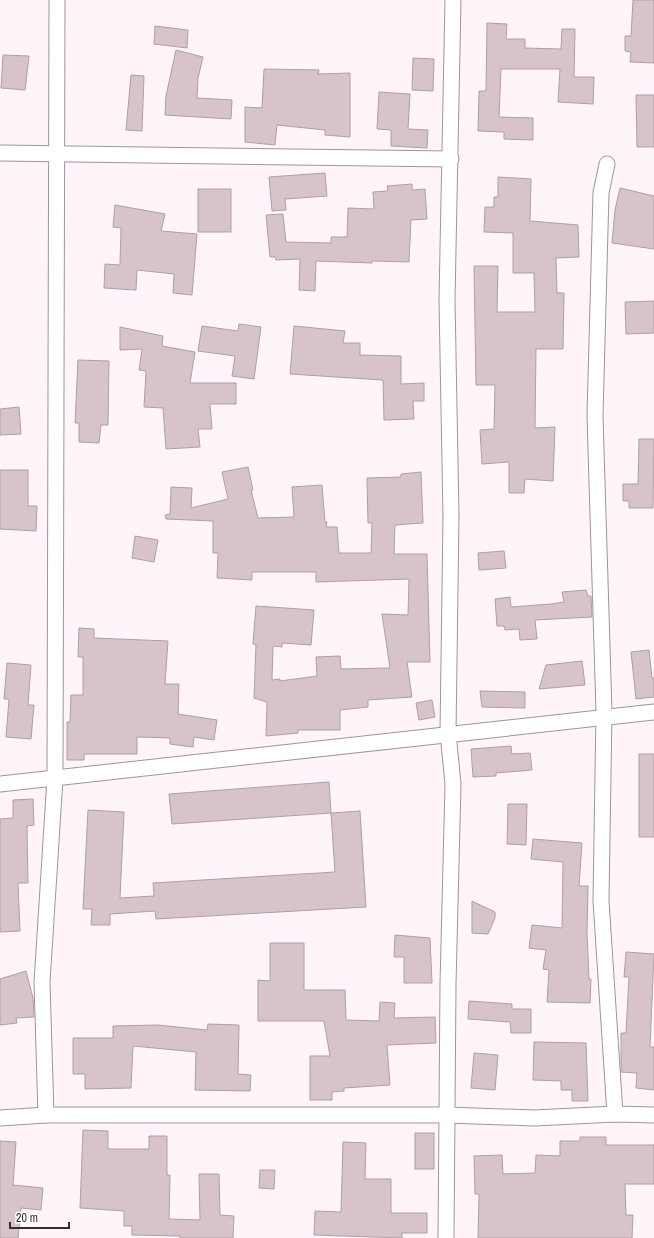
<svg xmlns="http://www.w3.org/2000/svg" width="654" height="1238" font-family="'Archivo Narrow',sans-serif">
	<rect width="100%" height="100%" fill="#fef4f9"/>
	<g fill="#d7c4c8" stroke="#b09fa2">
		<polygon points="633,0 654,0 654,63 630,62 631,52 625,51 625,36 631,36"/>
		<polygon points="487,23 507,24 506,39 525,39 525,48 561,49 562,29 575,29 574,77 594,77 593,104 558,102 560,69 501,69 499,117 533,118 533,140 504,139 504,132 478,131 479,91 486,91"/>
		<polygon points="155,26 188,30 187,48 154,44"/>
		<polygon points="176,50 203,57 198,78 197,98 232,100 231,119 165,115 166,96"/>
		<polygon points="3,55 29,56 25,90 1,88"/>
		<polygon points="413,58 434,59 433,91 412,90"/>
		<polygon points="264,69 319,70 318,74 350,73 350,137 325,135 325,130 277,125 275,145 245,142 245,107 262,108"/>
		<polygon points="131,75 144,76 142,131 126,130"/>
		<polygon points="379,92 410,94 408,129 428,130 427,148 391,146 391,130 377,129"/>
		<polygon points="636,95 654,95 654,147 637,147"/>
		<polygon points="325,173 327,196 285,199 286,210 272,211 269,177"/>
		<polygon points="498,177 531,179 530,221 578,225 579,257 556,258 557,293 564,293 563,349 536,349 535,428 555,427 553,481 525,479 524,493 509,493 509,462 482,464 480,430 494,429 495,385 476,385 474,266 498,266 497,312 535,312 534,273 513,273 513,233 484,232 485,207 494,207 494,197 498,197"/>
		<polygon points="412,184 412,190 425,189 427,219 411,220 409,262 372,261 372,263 316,261 315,291 299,290 300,259 276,260 275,257 270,257 266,215 283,214 286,242 331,243 331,237 347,237 348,208 374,209 373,192 388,191 387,186"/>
		<polygon points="620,188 654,196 654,249 612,243 615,210"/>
		<rect x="198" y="189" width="33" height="43"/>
		<polygon points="115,205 165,214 161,231 197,234 192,295 173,293 174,274 137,270 136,290 104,288 105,264 120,265 121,228 113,227"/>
		<polygon points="654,301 654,333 626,334 625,302"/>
		<polygon points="239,324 261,327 254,379 232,376 235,356 198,351 202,326 238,331"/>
		<polygon points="294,326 345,331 343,343 360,343 360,355 401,356 401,384 424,383 424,401 413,401 414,419 384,420 383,380 290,374"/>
		<polygon points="120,327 163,336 162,346 195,352 190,383 236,383 236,404 210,404 212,429 198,429 200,447 166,449 163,408 144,407 146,371 139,370 142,349 120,350"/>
		<polygon points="78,360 109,361 108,425 101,425 99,443 79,442 79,423 75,423"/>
		<polygon points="19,407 21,434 0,435 0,409"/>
		<polygon points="639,439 654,439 653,508 629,508 629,501 623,501 623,484 638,484"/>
		<polygon points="248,467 253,490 251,490 258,518 294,517 292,487 322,485 325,522 327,522 326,527 337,527 339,553 371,553 372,523 368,523 367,478 401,477 401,474 421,472 423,523 395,525 394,554 427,554 430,662 407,662 412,697 368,700 368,707 340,710 340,730 298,730 298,733 266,736 267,702 254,698 256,645 253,644 256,606 314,610 311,645 282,643 282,647 273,646 272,680 280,679 280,681 317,676 316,657 340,656 341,669 390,668 382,614 408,615 409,579 316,582 316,572 252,572 252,580 217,578 218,553 213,553 213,521 166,519 165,515 170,514 171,487 192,488 191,508 228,499 222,472"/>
		<polygon points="0,470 28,470 28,506 37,506 36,531 0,529"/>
		<polygon points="135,536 158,540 154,562 132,558"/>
		<polygon points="504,551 506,568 479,570 478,553"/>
		<polygon points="586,590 588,596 591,596 592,617 535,620 537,639 520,640 519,629 505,630 504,626 497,626 495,599 510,597 511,607 551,604 564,602 562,592"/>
		<polygon points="79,628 94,629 94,638 168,641 165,684 179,684 178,714 217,720 214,740 194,737 193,747 170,744 170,738 137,737 137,754 84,754 84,760 67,760 67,722 70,722 71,695 83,695 83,657 78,657"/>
		<polygon points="649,650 652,678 654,678 654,697 636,699 631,652"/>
		<polygon points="582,661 585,685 539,689 546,665"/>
		<polygon points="7,663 31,665 28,705 34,705 31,739 6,737 9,699 4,699"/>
		<polygon points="480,691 525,692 525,708 482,707"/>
		<polygon points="432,700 435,717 419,720 416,703"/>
		<polygon points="511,746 512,754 530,753 532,770 496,773 496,776 473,777 471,749"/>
		<rect x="639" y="754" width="15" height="83"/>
		<polygon points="329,782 331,813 172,824 169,794"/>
		<polygon points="33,799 34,825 27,826 28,883 18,883 20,931 0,932 0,819 13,818 13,800"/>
		<polygon points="508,804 527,804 526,845 507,844"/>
		<polygon points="88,810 124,812 120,898 154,896 153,883 335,872 331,813 360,811 366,907 156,919 155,911 110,914 110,925 91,925 92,909 83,909"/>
		<polygon points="533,839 582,843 579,886 588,886 587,934 589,979 591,979 590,1003 547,1002 549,970 543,969 546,950 529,948 532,925 562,928 563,862 531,859"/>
		<polygon points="472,901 495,912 495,918 488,934 472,933"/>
		<polygon points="395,935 430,938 432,983 404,983 404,957 394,957"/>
		<polygon points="270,943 304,943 304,990 345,990 346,1020 379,1021 380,1002 395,1003 394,1018 435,1017 436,1043 387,1045 390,1085 344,1088 344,1091 332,1092 332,1100 310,1100 310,1056 330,1056 324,1021 258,1021 258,980 270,981"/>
		<polygon points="626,952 654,954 650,1047 654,1047 654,1090 636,1088 637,1073 621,1072 621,1033 626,1033 629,977 624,977"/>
		<polygon points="26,971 33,998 34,1017 16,1018 17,1023 0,1025 0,979"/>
		<polygon points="469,1001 512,1004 512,1009 531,1009 531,1033 511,1033 510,1022 468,1019"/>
		<polygon points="208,1024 239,1025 238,1074 251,1075 250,1091 195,1090 196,1052 133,1046 131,1088 85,1089 85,1074 73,1074 73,1038 113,1038 113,1026 157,1025 207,1030"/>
		<polygon points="534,1042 586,1043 588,1101 572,1101 572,1090 561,1090 561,1081 533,1080"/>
		<polygon points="474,1053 498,1055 495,1090 471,1088"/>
		<polygon points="83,1130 108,1131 108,1149 149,1149 149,1136 167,1136 167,1175 170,1175 169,1219 200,1220 199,1174 219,1174 220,1215 234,1216 233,1238 180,1238 180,1236 132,1235 132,1226 124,1226 124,1211 80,1208"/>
		<rect x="415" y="1133" width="19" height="36"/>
		<polygon points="580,1137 606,1137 606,1145 654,1145 654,1184 625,1184 626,1215 633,1215 632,1238 478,1238 479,1194 475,1194 474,1156 502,1155 503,1174 535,1173 536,1155 560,1156 560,1141 580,1141"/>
		<polygon points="0,1141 16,1142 13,1185 43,1188 41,1210 21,1208 18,1238 0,1238"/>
		<polygon points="343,1142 366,1143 365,1179 391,1179 391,1213 427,1213 427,1233 402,1233 402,1238 314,1235 315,1211 341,1212"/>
		<polygon points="260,1170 275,1170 274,1189 259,1188"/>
	</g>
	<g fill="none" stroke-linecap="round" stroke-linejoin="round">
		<defs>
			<g id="street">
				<polyline points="0,153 451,159"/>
				<polyline points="607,164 601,193 595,416 604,712 601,901 615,1114"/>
				<polyline points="0,784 654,712"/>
				<polyline points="46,1115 42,982 55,779 57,0"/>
				<polyline points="0,1118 46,1115 447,1115 534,1118 615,1114 654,1115"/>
				<polyline points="446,1238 448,984 453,784 448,733 451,516 447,300 453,0"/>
			</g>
		</defs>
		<use href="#street" stroke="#a2939a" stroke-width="17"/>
		<use href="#street" stroke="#fff" stroke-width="15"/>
	</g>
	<path d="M10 1222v6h59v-6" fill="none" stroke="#322c2f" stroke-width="2"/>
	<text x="16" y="1222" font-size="12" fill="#322c2f" stroke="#ffffff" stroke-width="3" paint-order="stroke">20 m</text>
</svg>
